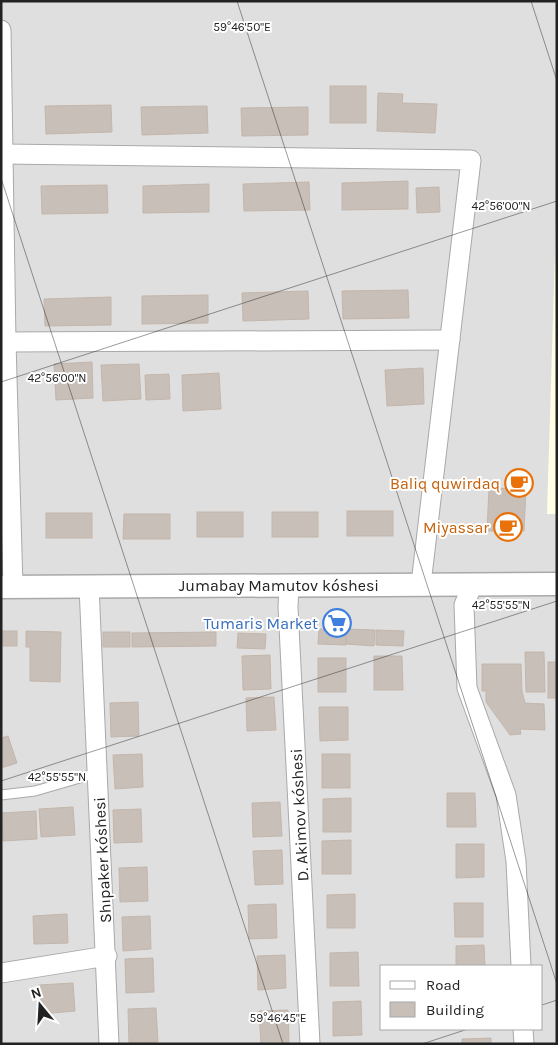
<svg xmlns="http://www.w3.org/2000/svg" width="558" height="1045" font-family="Karla,sans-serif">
	<rect width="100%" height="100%" fill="#f2efe9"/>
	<path fill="#e0dfdf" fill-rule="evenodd" d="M1 1H557V1044H1ZM382 966H542V1029H382Z"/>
	<polygon fill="#ffffe5" points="557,188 557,514 547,514"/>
	<g fill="#c7bfb8" stroke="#c4b6ab">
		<rect x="330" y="86" width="36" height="37"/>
		<polygon points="378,93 403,94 402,103 437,104 435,133 377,131"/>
		<polygon points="111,105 112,132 46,134 45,106"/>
		<polygon points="207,106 208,133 142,135 141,107"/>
		<polygon points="308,107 308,135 242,136 241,108"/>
		<polygon points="408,181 408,209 342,210 342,183"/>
		<polygon points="309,182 310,210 244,211 243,184"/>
		<polygon points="209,184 209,212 143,213 143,186"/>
		<polygon points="107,185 108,213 42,214 41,186"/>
		<polygon points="439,187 440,212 417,213 416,188"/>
		<polygon points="408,290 409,318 343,319 342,291"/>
		<polygon points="308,291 309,319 243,321 242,293"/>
		<polygon points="208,295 208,323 142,324 142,296"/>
		<polygon points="111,297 111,325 45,326 44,299"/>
		<polygon points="92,362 93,398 56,400 54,364"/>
		<polygon points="139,364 141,399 103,401 101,365"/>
		<polygon points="423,368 424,404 387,406 385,370"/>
		<polygon points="219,373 221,409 183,411 182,375"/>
		<polygon points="169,374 170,399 146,400 145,375"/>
		<polygon points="489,488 526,489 524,531 487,531"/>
		<rect x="347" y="511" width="46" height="25"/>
		<rect x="197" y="512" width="46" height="25"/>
		<rect x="272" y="512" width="46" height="25"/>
		<rect x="46" y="513" width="46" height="25"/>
		<polygon points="124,514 170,514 170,539 123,539"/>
		<polygon points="319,629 346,630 346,645 318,644"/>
		<polygon points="347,629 375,630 374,646 346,644"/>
		<polygon points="376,630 404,631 403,646 376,645"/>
		<rect x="1" y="631" width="16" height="15"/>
		<polygon points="26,631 61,632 60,682 30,681 30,647 26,647"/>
		<rect x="103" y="632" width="27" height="15"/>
		<polygon points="216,632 216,646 132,647 132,633"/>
		<polygon points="238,633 266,634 265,649 237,648"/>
		<polygon points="525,652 544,652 545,692 526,692"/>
		<polygon points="270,655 271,689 243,690 242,656"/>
		<polygon points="374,656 402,656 403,690 374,690"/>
		<rect x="318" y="658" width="28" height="34"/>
		<rect x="548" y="662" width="9" height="36"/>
		<polygon points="482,664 521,664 522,691 525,703 544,704 545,730 520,729 521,734 510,735 486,702 486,691 482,691"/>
		<polygon points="274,697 276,730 247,731 246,698"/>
		<polygon points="138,702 139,736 111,737 110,703"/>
		<polygon points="319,707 348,707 348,740 320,741"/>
		<polygon points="8,736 17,763 1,768 1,738"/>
		<polygon points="142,754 143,787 115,789 113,755"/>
		<rect x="322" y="754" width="28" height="34"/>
		<polygon points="447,793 475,793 476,827 447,827"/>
		<polygon points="351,798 351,832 323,832 323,799"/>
		<polygon points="280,802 282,836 253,837 252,803"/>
		<polygon points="73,807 75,835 41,837 39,809"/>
		<polygon points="141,809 142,842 114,843 113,810"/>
		<polygon points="36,811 37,839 3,841 2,813"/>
		<polygon points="351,840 351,874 322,874 322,841"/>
		<polygon points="456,844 484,844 484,877 456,878"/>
		<polygon points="282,850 283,884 255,885 253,851"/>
		<polygon points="147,867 148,901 120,902 119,868"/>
		<polygon points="355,894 355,928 327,928 327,895"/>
		<polygon points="454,903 483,903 483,937 455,937"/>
		<polygon points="276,904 277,938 249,939 248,905"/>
		<polygon points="67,914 68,943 34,944 33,916"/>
		<polygon points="150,916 151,949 123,951 122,917"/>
		<polygon points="484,945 485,966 456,966 456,946"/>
		<polygon points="358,952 359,986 330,986 330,953"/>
		<polygon points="285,955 286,988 258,990 257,956"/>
		<polygon points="153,958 154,992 126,993 125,959"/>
		<polygon points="73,983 75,1011 41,1014 39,985"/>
		<polygon points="361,1001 362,1035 333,1036 333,1002"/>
		<polygon points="156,1008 158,1042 129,1043 128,1009"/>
		<polygon points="288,1010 289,1043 261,1044 259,1011"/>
		<polygon points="491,1038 491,1044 462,1044 462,1039"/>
	</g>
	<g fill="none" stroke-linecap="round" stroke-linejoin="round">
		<defs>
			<polyline id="service" points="1,795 35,791 97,773"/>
			<g id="minor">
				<polyline points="1,30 6,342 13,587"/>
				<polyline points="3,154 471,160 421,584"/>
				<polyline points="6,342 450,340"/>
				<polyline points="473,584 464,605 467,688 506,795 516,861 521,966"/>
				<polyline points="89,586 109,1044"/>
				<polyline points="289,586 288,607 310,1044"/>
				<polyline points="1,973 107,956"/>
				<polyline points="523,1029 524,1044"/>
			</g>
			<polyline id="tertiary" points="1,587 557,584"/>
		</defs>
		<use href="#service" stroke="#a9a9a9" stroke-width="11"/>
		<use href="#minor" stroke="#a9a9a9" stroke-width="21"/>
		<use href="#tertiary" stroke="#a9a9a9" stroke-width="25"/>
		<use href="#service" stroke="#fff" stroke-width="9"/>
		<use href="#minor" stroke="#fff" stroke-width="19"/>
		<use href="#tertiary" stroke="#fff" stroke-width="22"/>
	</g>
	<path fill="none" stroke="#222" stroke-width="1" stroke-opacity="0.45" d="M237 1 557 984M531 1 557 81M1 178 283 1044M1 382 557 201M1 781 557 601M542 1005 557 1000M422 1044 468 1029"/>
	<defs>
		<symbol id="cafe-ring" viewBox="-11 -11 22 22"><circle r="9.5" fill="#fff" stroke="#e8710a" stroke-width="1.5"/><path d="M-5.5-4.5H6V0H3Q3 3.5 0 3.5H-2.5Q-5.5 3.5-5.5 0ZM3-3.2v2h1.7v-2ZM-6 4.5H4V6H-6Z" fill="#e8710a"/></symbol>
		<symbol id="supermarket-ring" viewBox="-11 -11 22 22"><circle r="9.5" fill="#fff" stroke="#3f7fe0" stroke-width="1.5"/><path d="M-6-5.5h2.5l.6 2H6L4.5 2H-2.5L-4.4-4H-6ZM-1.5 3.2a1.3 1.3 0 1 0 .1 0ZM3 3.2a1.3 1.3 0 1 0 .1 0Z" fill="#3f7fe0"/></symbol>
	</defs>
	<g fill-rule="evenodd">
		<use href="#cafe-ring" x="503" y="467" width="32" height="32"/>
		<use href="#cafe-ring" x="492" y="511" width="32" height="32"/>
		<use href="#supermarket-ring" x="321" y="607" width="32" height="32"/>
	</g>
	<g text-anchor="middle" stroke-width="4" stroke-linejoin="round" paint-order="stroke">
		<g font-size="16" fill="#c56008" stroke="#fff" text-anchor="end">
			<text x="500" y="489">Baliq quwirdaq</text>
			<text x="489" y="533">Miyassar</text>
		</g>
		<g font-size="16" fill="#222" stroke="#fff">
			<text x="279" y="591">Jumabay Mamutov kóshesi</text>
			<text transform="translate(299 815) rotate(-93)" y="6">D. Akimov kóshesi</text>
			<text transform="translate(102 860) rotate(-93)" y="6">Shıpaker kóshesi</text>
		</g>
		<g font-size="16" fill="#366cbe" stroke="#fff" text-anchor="end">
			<text x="318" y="629">Tumaris Market</text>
		</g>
	</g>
	<g font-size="12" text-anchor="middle" fill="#222" stroke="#fff" stroke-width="4" stroke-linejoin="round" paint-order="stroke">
		<text x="242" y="31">59°46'50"E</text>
		<text x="501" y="210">42°56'00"N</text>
		<text x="57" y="382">42°56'00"N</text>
		<text x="501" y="609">42°55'55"N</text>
		<text x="57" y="781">42°55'55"N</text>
		<text x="278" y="1022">59°46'45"E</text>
	</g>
	<rect width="558" height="1045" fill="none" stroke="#222222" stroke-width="5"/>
	<rect x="380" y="965" width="162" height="65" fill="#ffffff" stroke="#a7a7a7"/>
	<rect x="390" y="981" width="25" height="8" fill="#ffffff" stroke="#a7a7a7"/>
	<text x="426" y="990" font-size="15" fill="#222222">Road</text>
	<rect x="390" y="1002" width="25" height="15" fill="#c7bfb8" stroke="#a7a7a7"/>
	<text x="426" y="1015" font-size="15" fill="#222222">Building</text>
	<g transform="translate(40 1005) rotate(342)" stroke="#ffffff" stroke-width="4" paint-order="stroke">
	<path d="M0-4L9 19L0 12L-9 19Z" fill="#222222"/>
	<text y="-8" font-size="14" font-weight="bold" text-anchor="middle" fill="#222222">N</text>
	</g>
</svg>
